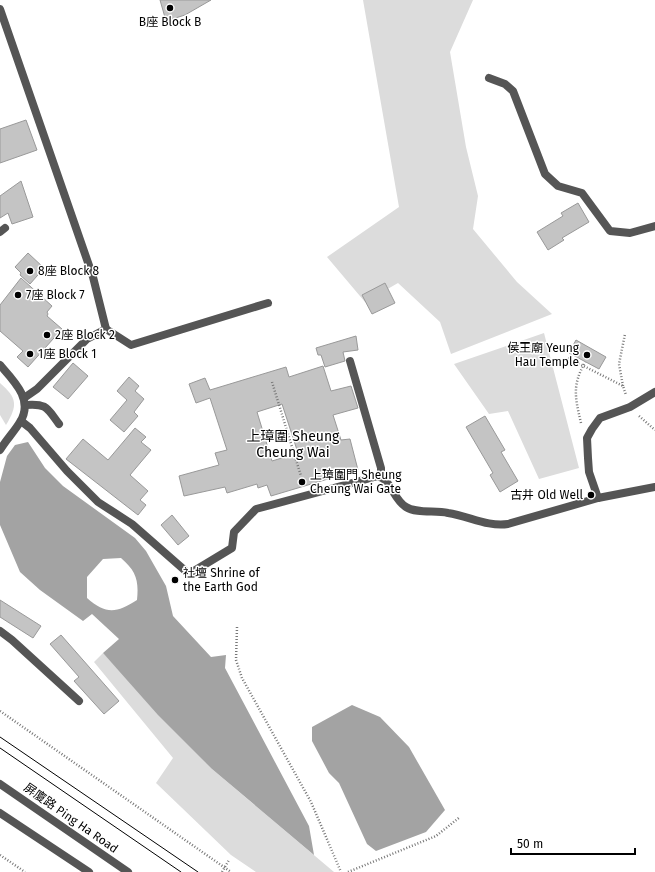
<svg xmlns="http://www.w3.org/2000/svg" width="655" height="872" font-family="'Fira Sans','Noto Sans TC',sans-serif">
	<rect width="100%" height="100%" fill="#fff"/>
	<g fill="#dcdcdc">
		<polygon points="363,0 473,0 450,52 466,147 478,196 473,229 517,282 552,314 451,354 440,322 398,283 365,302 327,257 399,207"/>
		<polygon points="544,333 579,468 539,479 508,411 489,414 454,364"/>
		<path d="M0 383C17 398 18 405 6 425L0 415Z"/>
		<polygon points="103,653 212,769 334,872 256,872 231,855 156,783 173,758 94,662"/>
	</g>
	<g fill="#a3a3a3" fill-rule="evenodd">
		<path d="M28 442 45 468 63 486 135 538 146 551 166 586 173 616 211 657 226 655 225 668 309 826 314 855 212 769 158 715 103 653 119 639 92 614 83 621 40 590 20 572 0 525V482L7 456 15 445ZM121 558C136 571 139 580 137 600 117 613 106 615 87 598V577L103 559Z"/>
		<polygon points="352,705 380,717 409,747 445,810 426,832 376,851 367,844 339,783 329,773 312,741 312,727"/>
	</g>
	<g fill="#c4c4c4" stroke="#999" fill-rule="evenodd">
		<polygon points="160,0 211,0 185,15 166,21"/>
		<polygon points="26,120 37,150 0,163 0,129"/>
		<polygon points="21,181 33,217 12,224 8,213 0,218 0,196"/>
		<polygon points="578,203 589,222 562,238 564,240 548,250 537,232 563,216 561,213"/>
		<polygon points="28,253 44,268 30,284 20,275 21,273 15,267"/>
		<polygon points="21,278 52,306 47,312 48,314 47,316 62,329 28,367 17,357 23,351 0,331 0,305"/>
		<polygon points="385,283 395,303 372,314 362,295"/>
		<polygon points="356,336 358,350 343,352 345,361 325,367 321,355 318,355 316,348"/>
		<polygon points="576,340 606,357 599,369 569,353"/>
		<polygon points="73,363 88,376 68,399 53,387"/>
		<path d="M323 366 331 391 351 386 358 408 333 415 341 440 350 439 358 470 271 496 267 485 258 488 257 484 227 493 225 487 184 496 179 476 219 465 215 453 227 450 210 398 196 403 189 384 205 378 210 390 286 367 289 377ZM282 404 298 453 272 461 257 412Z"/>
		<polygon points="129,377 139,386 135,391 144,399 134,412 138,416 124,432 110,420 127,400 117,391"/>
		<polygon points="485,416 505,450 501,452 518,481 500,492 490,475 493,473 466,427"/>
		<polygon points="135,428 146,437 141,442 151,450 130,475 148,491 140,500 146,505 138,515 66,459 83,439 108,460"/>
		<polygon points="172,515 189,536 178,545 161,525"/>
		<polygon points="0,600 41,626 33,638 0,617"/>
		<polygon points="61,635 119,701 104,714 74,681 79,677 50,644"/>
	</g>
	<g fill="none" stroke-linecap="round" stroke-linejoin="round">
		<g stroke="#777" stroke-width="2.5" stroke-dasharray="1 2" stroke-linecap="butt">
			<polyline points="568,358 623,386 626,395"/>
			<polyline points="272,382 301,476"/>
			<polyline points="623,386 619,364 625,334"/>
			<polyline points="639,416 655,430"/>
			<path d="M581 423C575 397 572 386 585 362"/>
			<polyline points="237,627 236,660 242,678 311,802 341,872"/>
			<polyline points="0,711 231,872"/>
			<polyline points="0,855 25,872"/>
			<polyline points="222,872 229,860"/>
			<polyline points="348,872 436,836 460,817"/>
		</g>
		<g stroke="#555" stroke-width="8">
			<polyline points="0,9 93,277 106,329"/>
			<polyline points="489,78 505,84 513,91 545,174 558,186 582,193 610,231 630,233 655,226"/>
			<polyline points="350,361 381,468 381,477"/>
			<polyline points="24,398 37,389 87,339 106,329 131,345 268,303"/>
			<polyline points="0,631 12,640 79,701"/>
		</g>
		<g stroke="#555" stroke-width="8">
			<polyline points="0,232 5,228"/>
			<path d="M0 365C14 381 34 400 20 422 14 432 6 440 0 450"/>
			<path d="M25 405C47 403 47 408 59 424"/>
			<path d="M21 421 30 428 67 471 98 502 132 524 189 574 232 548 234 532 256 509 378 476C392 481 393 499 406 507 417 514 435 510 448 513 469 516 487 527 508 524L598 498 655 487"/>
			<polyline points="598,498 589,472 588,458 587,438 592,429 600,418 630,407 655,392"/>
		</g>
		<g stroke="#555" stroke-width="8">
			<polyline points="0,784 128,872"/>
			<polyline points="0,813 89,872"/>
		</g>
		<g stroke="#000" stroke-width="1">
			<polyline points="0,737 198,872"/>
			<polyline points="0,748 181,872"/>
		</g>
	</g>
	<g fill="#000" stroke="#fff" stroke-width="1.5">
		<circle cx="170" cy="8" r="4"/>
		<circle cx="30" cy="271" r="4"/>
		<circle cx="18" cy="295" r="4"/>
		<circle cx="47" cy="335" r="4"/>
		<circle cx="30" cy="354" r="4"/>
		<circle cx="587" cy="355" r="4"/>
		<circle cx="302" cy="482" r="4"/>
		<circle cx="591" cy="495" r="4"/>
		<circle cx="175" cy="580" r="4"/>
	</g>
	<g text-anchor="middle" stroke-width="3" stroke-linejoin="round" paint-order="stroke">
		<g font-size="12" fill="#000" stroke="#fff" text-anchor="start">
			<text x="170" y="26" text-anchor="middle">B座 Block B</text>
			<text x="38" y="275">8座 Block 8</text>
			<text x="26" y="299">7座 Block 7</text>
			<text x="55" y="339">2座 Block 2</text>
			<text x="579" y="352" text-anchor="end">侯王廟 Yeung<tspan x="579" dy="14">Hau Temple</tspan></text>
			<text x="38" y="358">1座 Block 1</text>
			<text x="310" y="479">上璋圍門 Sheung<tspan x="310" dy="14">Cheung Wai Gate</tspan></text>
			<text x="583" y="499" text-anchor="end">古井 Old Well</text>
			<text x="183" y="577">社壇 Shrine of<tspan x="183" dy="14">the Earth God</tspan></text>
		</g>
		<g font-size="12" fill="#000" stroke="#fff">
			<text transform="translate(71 818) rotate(35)" y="4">屏廈路 Ping Ha Road</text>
		</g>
		<g font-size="14" fill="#000" stroke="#fff">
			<text x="293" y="441">上璋圍 Sheung<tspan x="293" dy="16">Cheung Wai</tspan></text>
		</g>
	</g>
	<path d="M511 848v6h124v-6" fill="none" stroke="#000000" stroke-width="2"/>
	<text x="517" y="848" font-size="12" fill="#000000" stroke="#ffffff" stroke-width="3" paint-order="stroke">50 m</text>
</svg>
